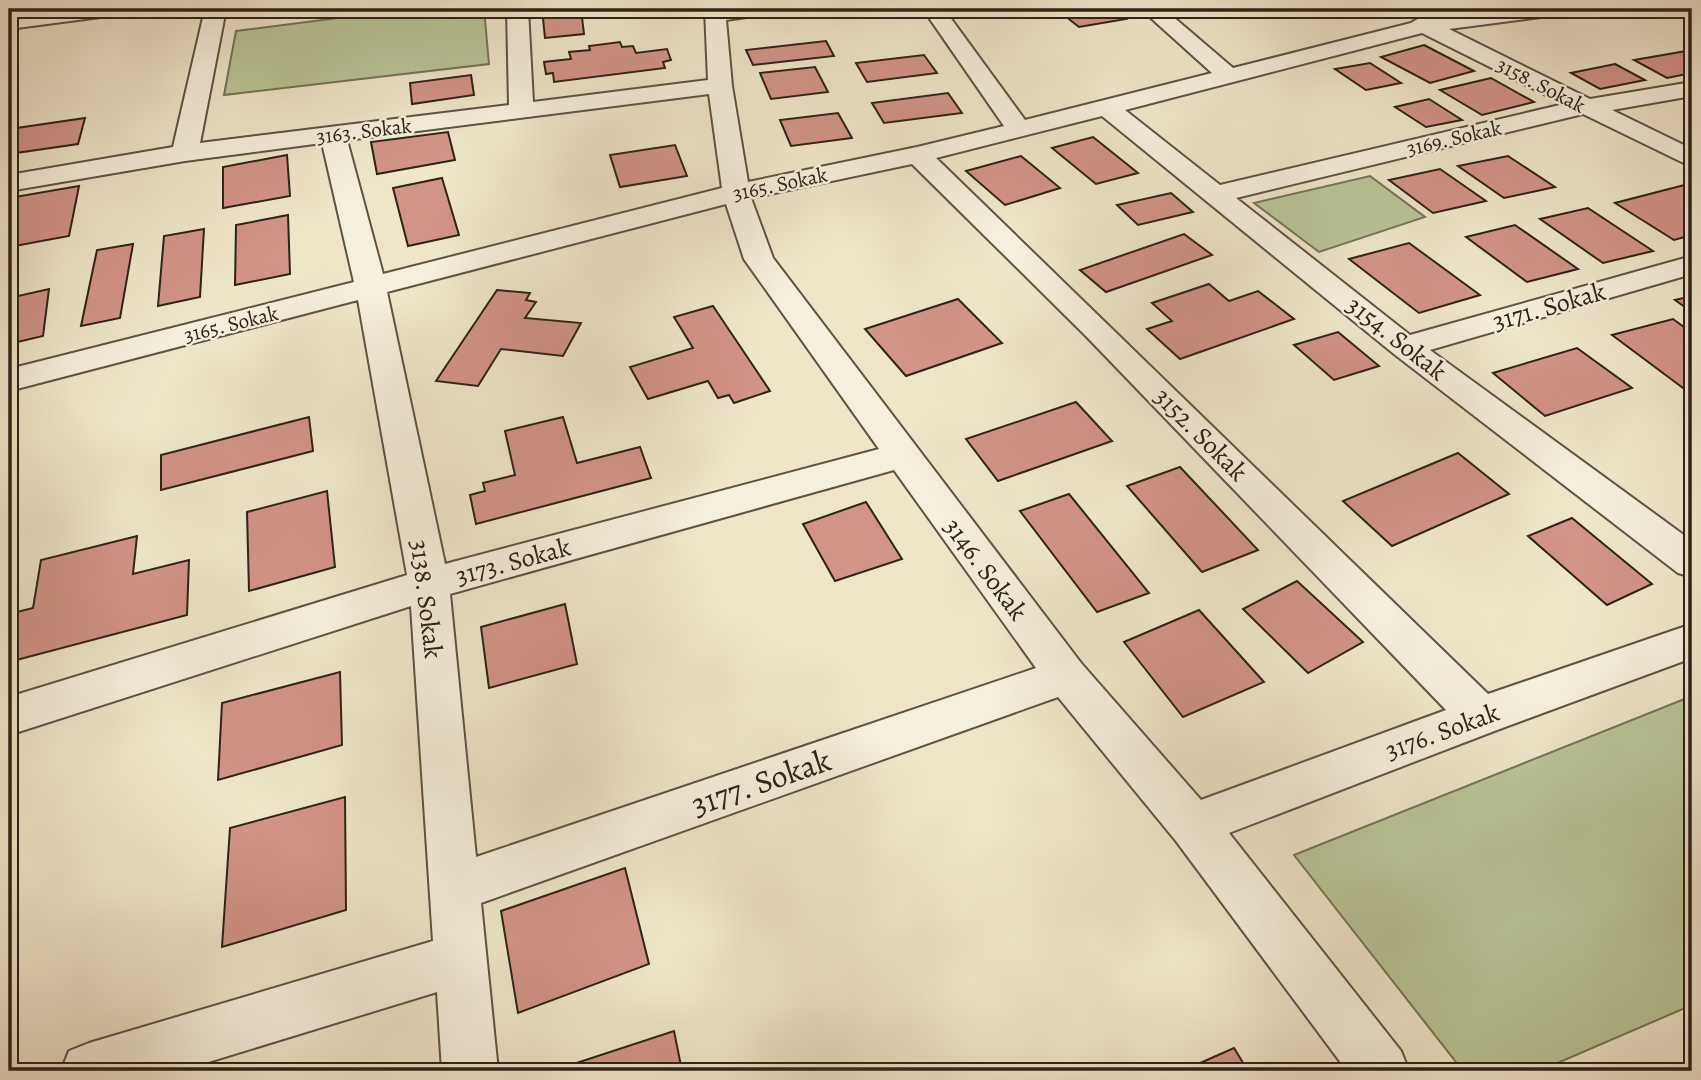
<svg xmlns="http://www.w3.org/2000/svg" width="1701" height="1080" font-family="Alegreya,serif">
	<rect width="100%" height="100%" fill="#efe6ca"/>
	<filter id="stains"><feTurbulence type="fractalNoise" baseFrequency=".00286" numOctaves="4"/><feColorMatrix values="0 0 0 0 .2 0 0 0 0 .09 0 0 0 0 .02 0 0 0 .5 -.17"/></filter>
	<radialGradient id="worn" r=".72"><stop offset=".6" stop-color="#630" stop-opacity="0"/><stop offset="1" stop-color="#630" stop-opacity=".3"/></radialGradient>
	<g fill="#b9c597" stroke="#747458" stroke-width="2">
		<polygon points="408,9 484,9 489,64 224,95 236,31"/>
		<polygon points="1370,176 1425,217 1319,252 1254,203"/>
		<polygon points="1692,696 1692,1005 1539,1071 1463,1071 1294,855"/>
	</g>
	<g fill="#d29388" stroke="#2e2219" stroke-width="2">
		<polygon points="542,9 581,9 584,34 545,38"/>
		<polygon points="962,9 1017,9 1019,11 970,17"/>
		<polygon points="1112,9 1126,19 1079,27 1065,16"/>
		<polygon points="826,41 834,56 753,65 746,50"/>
		<polygon points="620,42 622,47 633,46 636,53 667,49 671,60 663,62 665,68 554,82 553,73 546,74 544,62 571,59 569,52 590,50 589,46"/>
		<polygon points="1424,45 1474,71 1430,83 1381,57"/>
		<polygon points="1692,50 1692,73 1667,78 1634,60"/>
		<polygon points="924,55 937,73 867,82 856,63"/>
		<polygon points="1370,63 1401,83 1366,90 1335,69"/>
		<polygon points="1615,64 1645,80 1600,89 1571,73"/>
		<polygon points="815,67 828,92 771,99 760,73"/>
		<polygon points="471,75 474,95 412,104 410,83"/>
		<polygon points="1491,78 1534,102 1482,115 1440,90"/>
		<polygon points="948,93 962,113 884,123 872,103"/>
		<polygon points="1429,99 1462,120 1426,127 1395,107"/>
		<polygon points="838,113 852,138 791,146 780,120"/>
		<polygon points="85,118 78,144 9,154 17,128"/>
		<polygon points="448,132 455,160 377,174 371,142"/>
		<polygon points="1093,137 1138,173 1096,184 1052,148"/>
		<polygon points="675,145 687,176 620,187 610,155"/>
		<polygon points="287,155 290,196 223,208 223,167"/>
		<polygon points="1021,156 1060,188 1005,205 966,171"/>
		<polygon points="1508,156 1555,187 1504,198 1458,166"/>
		<polygon points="1440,169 1486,201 1433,213 1389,180"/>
		<polygon points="442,178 459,235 408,246 393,188"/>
		<polygon points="1688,184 1692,186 1692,235 1674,240 1615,203"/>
		<polygon points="79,186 69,236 9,247 9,198"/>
		<polygon points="1171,193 1193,212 1138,225 1117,205"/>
		<polygon points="1588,208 1653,251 1603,263 1540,219"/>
		<polygon points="288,215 290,274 235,285 236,225"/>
		<polygon points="1515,225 1578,269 1527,282 1466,237"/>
		<polygon points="204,229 200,297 158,306 164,236"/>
		<polygon points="1184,234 1212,255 1106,292 1080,270"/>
		<polygon points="1409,243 1480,295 1419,313 1349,259"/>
		<polygon points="133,244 120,318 81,326 97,250"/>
		<polygon points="1209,284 1229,301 1258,291 1294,319 1180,359 1147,329 1172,321 1152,303"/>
		<polygon points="49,289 43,336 9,344 9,298"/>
		<polygon points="497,290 530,293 526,300 536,302 525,318 581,323 563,356 501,349 478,386 436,381"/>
		<polygon points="1692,296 1692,312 1675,300"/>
		<polygon points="958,299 1002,343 906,376 865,329"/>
		<polygon points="713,306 770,391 734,403 729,395 718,398 708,381 648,399 630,367 693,348 674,317"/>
		<polygon points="1673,319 1692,333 1692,390 1687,391 1612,335"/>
		<polygon points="1338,332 1379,366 1334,380 1294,345"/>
		<polygon points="1577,348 1632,388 1545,416 1493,373"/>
		<polygon points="1076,402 1112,441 998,481 966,439"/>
		<polygon points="18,414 9,507 9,416"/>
		<polygon points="309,417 313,451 161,490 161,455"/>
		<polygon points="563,417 577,463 640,447 651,478 476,524 470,495 485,491 483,483 515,475 505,431"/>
		<polygon points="1458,453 1509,494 1392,546 1343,501"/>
		<polygon points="1180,467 1258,550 1202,572 1127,486"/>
		<polygon points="327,491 335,567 249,591 247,512"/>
		<polygon points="1069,494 1149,593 1097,612 1020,511"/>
		<polygon points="866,502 902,559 835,581 803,524"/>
		<polygon points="1572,518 1652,584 1607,605 1528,536"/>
		<polygon points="137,536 133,574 189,560 187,615 9,662 9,614 33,608 41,560"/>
		<polygon points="1297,581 1363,642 1308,673 1243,609"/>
		<polygon points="565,604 577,664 489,688 481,627"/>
		<polygon points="1199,610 1264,682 1183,717 1124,642"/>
		<polygon points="340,672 342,745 218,780 222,703"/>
		<polygon points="345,797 346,910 222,947 230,828"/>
		<polygon points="625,868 649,964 518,1013 501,911"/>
		<polygon points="674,1031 682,1071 552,1071"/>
		<polygon points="1234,1048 1248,1071 1182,1071"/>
	</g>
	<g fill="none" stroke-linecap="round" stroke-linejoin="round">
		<defs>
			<g id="street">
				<polygon points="69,9 127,9 116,15 9,29 9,17"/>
				<path d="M205 9H226L200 143 509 105 507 9H528L533 102 708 80 705 9H770L768 14 726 20 732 86 748 182 917 147 1004 126 923 9H944L1025 120 1212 73 1141 9H1164L1233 68 1411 23 1421 17 1508 9H1566L1556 15 1449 29 1590 99 1692 82V96L1612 110 1692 149V167L1583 114 1236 198 1410 335 1692 256V274L1430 350 1692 541V577L1678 573 1394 354 1102 116 936 158 1488 694 1692 624V658L1497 730 1229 833 1401 1051 1409 1071H1347L1176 841 1058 697 481 903 498 1071H442L437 992 179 1071H61L69 1051 89 1043 433 941 411 606 9 735V697L407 575 358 300 9 391V369L354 282 322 143 185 161 9 191V175L173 147ZM1422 33 1564 104 1220 185 1125 110ZM709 94 722 188 383 274 347 140ZM912 164 1086 336 1446 710 1201 800 1081 663 773 258 751 198ZM726 204 744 259 879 449 445 564 387 292ZM894 470 1036 668 476 857 450 594Z"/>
				<polygon points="1675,9 1692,9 1692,18"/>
			</g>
		</defs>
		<use href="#street" stroke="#5e5345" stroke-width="4"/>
		<use href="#street" fill="#f5efdd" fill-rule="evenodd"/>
	</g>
	<g text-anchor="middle" stroke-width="5" stroke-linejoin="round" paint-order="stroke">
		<g font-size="21" fill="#2e2219" stroke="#f5efdd">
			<text transform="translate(1541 85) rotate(27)" y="7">3158. Sokak</text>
			<text transform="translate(364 131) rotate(-7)" y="7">3163. Sokak</text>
			<text transform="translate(1454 138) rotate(-13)" y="7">3169. Sokak</text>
			<text transform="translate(780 184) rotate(-12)" y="7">3165. Sokak</text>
			<text transform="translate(231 324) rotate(-14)" y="7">3165. Sokak</text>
		</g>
		<g font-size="26" fill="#2e2219" stroke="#f5efdd">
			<text transform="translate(1549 306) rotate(-16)" y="9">3171. Sokak</text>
			<text transform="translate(1397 338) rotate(38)" y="9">3154. Sokak</text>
			<text transform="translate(1201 434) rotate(45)" y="9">3152. Sokak</text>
			<text transform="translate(513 561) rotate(-15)" y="9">3173. Sokak</text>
			<text transform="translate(986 569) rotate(53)" y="9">3146. Sokak</text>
			<text transform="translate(427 599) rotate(83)" y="9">3138. Sokak</text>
			<text transform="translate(1442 731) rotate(-20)" y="9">3176. Sokak</text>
		</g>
		<g font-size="32" fill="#2e2219" stroke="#f5efdd">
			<text transform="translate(761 782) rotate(-19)" y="11">3177. Sokak</text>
		</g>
	</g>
	<rect width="1701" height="1080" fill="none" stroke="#efe6ca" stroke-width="35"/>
	<rect x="10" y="10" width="1680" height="1059" fill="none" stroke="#2e2219" stroke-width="3.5"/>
	<rect x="18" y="18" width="1666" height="1045" fill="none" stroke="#2e2219" stroke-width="2"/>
	<rect width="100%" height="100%" filter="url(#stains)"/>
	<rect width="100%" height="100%" fill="url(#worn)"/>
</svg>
